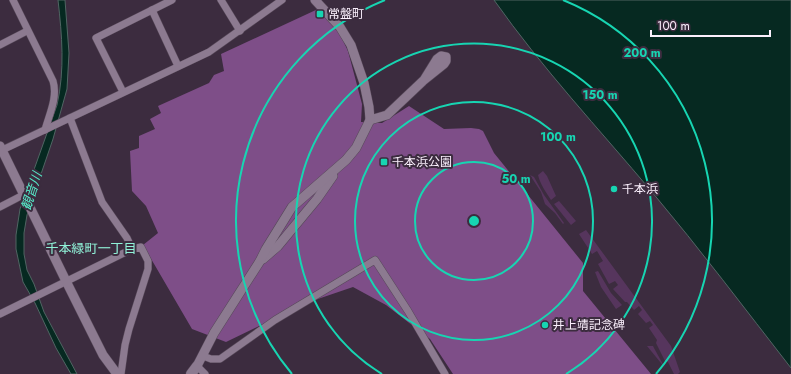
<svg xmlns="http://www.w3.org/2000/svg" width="791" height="374" font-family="Jost,'Noto Sans JP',sans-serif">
	<rect width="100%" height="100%" fill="#3c2c3f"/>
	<g fill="#56355d">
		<path d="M543 171 547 176 556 196 551 200C546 192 540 184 538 175Z"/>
		<polygon points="530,175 534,177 544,195 564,223 563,224 555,213 545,204 541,192"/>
		<polygon points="559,201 576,221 571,225 554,204"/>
		<polygon points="586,230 671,346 680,372 678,374 674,374 668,362 665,361 656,343 657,340 649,328 653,325 650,321 646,323 638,314 642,310 639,306 634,310 627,302 625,302 613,289 618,285 615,281 609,284 598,264 603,261 597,251 592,254 579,234"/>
		<polygon points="598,271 611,293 622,305 616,309 601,287 595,272"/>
		<polygon points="647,346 653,346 654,348 665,368"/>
	</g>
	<polygon fill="#7e4e88" points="318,9 337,28 348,51 362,104 361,122 382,123 409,106 444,129 471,128 479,129 483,131 494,153 583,263 583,291 651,374 453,374 430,339 386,305 353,287 309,302 226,342 192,329 143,245 158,233 146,206 132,191 130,151 139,148 139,136 155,129 150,119 161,113 158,106 209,83 214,75 224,71 221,54"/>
	<g fill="#062921" stroke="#506563">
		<path d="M58 0H65L69 53 67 89 53 139 27 215 24 233V254L27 270 34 284 44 312 77 374H71L56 348 35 303 23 282 16 249V235L20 209 57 105C65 70 62 35 58 0Z"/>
		<path d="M494 0H791V368C745 309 700 249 652 192 599 129 542 68 494 0Z"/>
	</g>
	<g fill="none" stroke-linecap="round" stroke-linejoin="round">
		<defs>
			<g id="minor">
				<path d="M13 0 53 81C58 97 49 115 45 130"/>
				<polyline points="221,0 240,31"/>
				<polyline points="152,10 178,66"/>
				<polyline points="0,45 27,31"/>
				<polyline points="123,92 96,38 172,0"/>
				<polyline points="70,118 102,202 127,238 132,249"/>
				<polyline points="0,151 209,52 282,0"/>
				<polyline points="0,207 23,195"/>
				<polyline points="0,314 132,249 141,247 148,261 148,269 129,329 125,345 121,374"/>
				<polyline points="203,356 211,359 220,359 275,320 375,260 408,311 445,374"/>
				<polyline points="197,366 205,374"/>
			</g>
			<g id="tertiary">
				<polyline points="370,120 387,115 424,80 444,64 446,61 446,57 441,56 437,59 424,80"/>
				<polyline points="0,146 66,281 103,355 117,374"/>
				<polyline points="263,259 278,246 317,199 333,176"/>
				<polyline points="197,366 214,333 260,261 266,249 292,207 346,160 356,148 370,120 369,107 364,83 351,45 340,27 315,0"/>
			</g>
			<polyline id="secondary" points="191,374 197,366"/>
		</defs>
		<use href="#minor" stroke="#574959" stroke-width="8"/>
		<use href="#tertiary" stroke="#574959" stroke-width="10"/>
		<use href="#secondary" stroke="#574959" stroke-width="11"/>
		<use href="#minor" stroke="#8c7a90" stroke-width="7"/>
		<use href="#tertiary" stroke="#8c7a90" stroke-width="9"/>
		<use href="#secondary" stroke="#8c7a90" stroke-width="10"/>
	</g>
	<g fill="none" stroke="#17d5b2" stroke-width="2">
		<circle cx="474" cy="221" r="59"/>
		<circle cx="474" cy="221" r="119"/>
		<path d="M382 374A178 178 0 1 1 566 374"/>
		<path d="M292 374A238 238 0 0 1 385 0M563 0A238 238 0 0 1 656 374"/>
	</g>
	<g fill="#17d5b2" stroke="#3c2c3f" stroke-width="1.5">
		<rect x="316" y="10" width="8" height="8" rx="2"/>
		<rect x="380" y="158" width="8" height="8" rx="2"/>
		<circle cx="614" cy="189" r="4"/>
		<circle cx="545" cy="325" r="4"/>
	</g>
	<g text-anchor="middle" stroke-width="4" stroke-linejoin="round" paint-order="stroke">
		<g font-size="12" fill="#fbf0fd" stroke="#3c2c3f" text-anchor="start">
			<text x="328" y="18">常盤町</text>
			<text x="392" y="166">千本浜公園</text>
			<text x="622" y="193">千本浜</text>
			<text x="553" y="329">井上靖記念碑</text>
		</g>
		<g font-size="13" font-style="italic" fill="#56ebc9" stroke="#3c2c3f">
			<text transform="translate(31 191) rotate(-72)" y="5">観音川</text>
		</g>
		<g font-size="13" fill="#90f2d8" stroke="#3c2c3f">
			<text x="91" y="253">千本緑町一丁目</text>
		</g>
	</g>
	<circle cx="474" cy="221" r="6" fill="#17d5b2" stroke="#3c2c3f" stroke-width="2"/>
	<g font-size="12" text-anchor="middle" font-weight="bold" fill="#17d5b2" stroke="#3c2c3f" stroke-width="4" stroke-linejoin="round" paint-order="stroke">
		<text x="642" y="57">200 m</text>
		<text x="600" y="99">150 m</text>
		<text x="558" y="141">100 m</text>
		<text x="516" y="183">50 m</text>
	</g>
	<path d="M651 30v6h119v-6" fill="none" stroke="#fbf0fd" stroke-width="2"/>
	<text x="657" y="30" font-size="12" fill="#fbf0fd" stroke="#3c2c3f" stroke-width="3" paint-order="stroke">100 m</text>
</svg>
